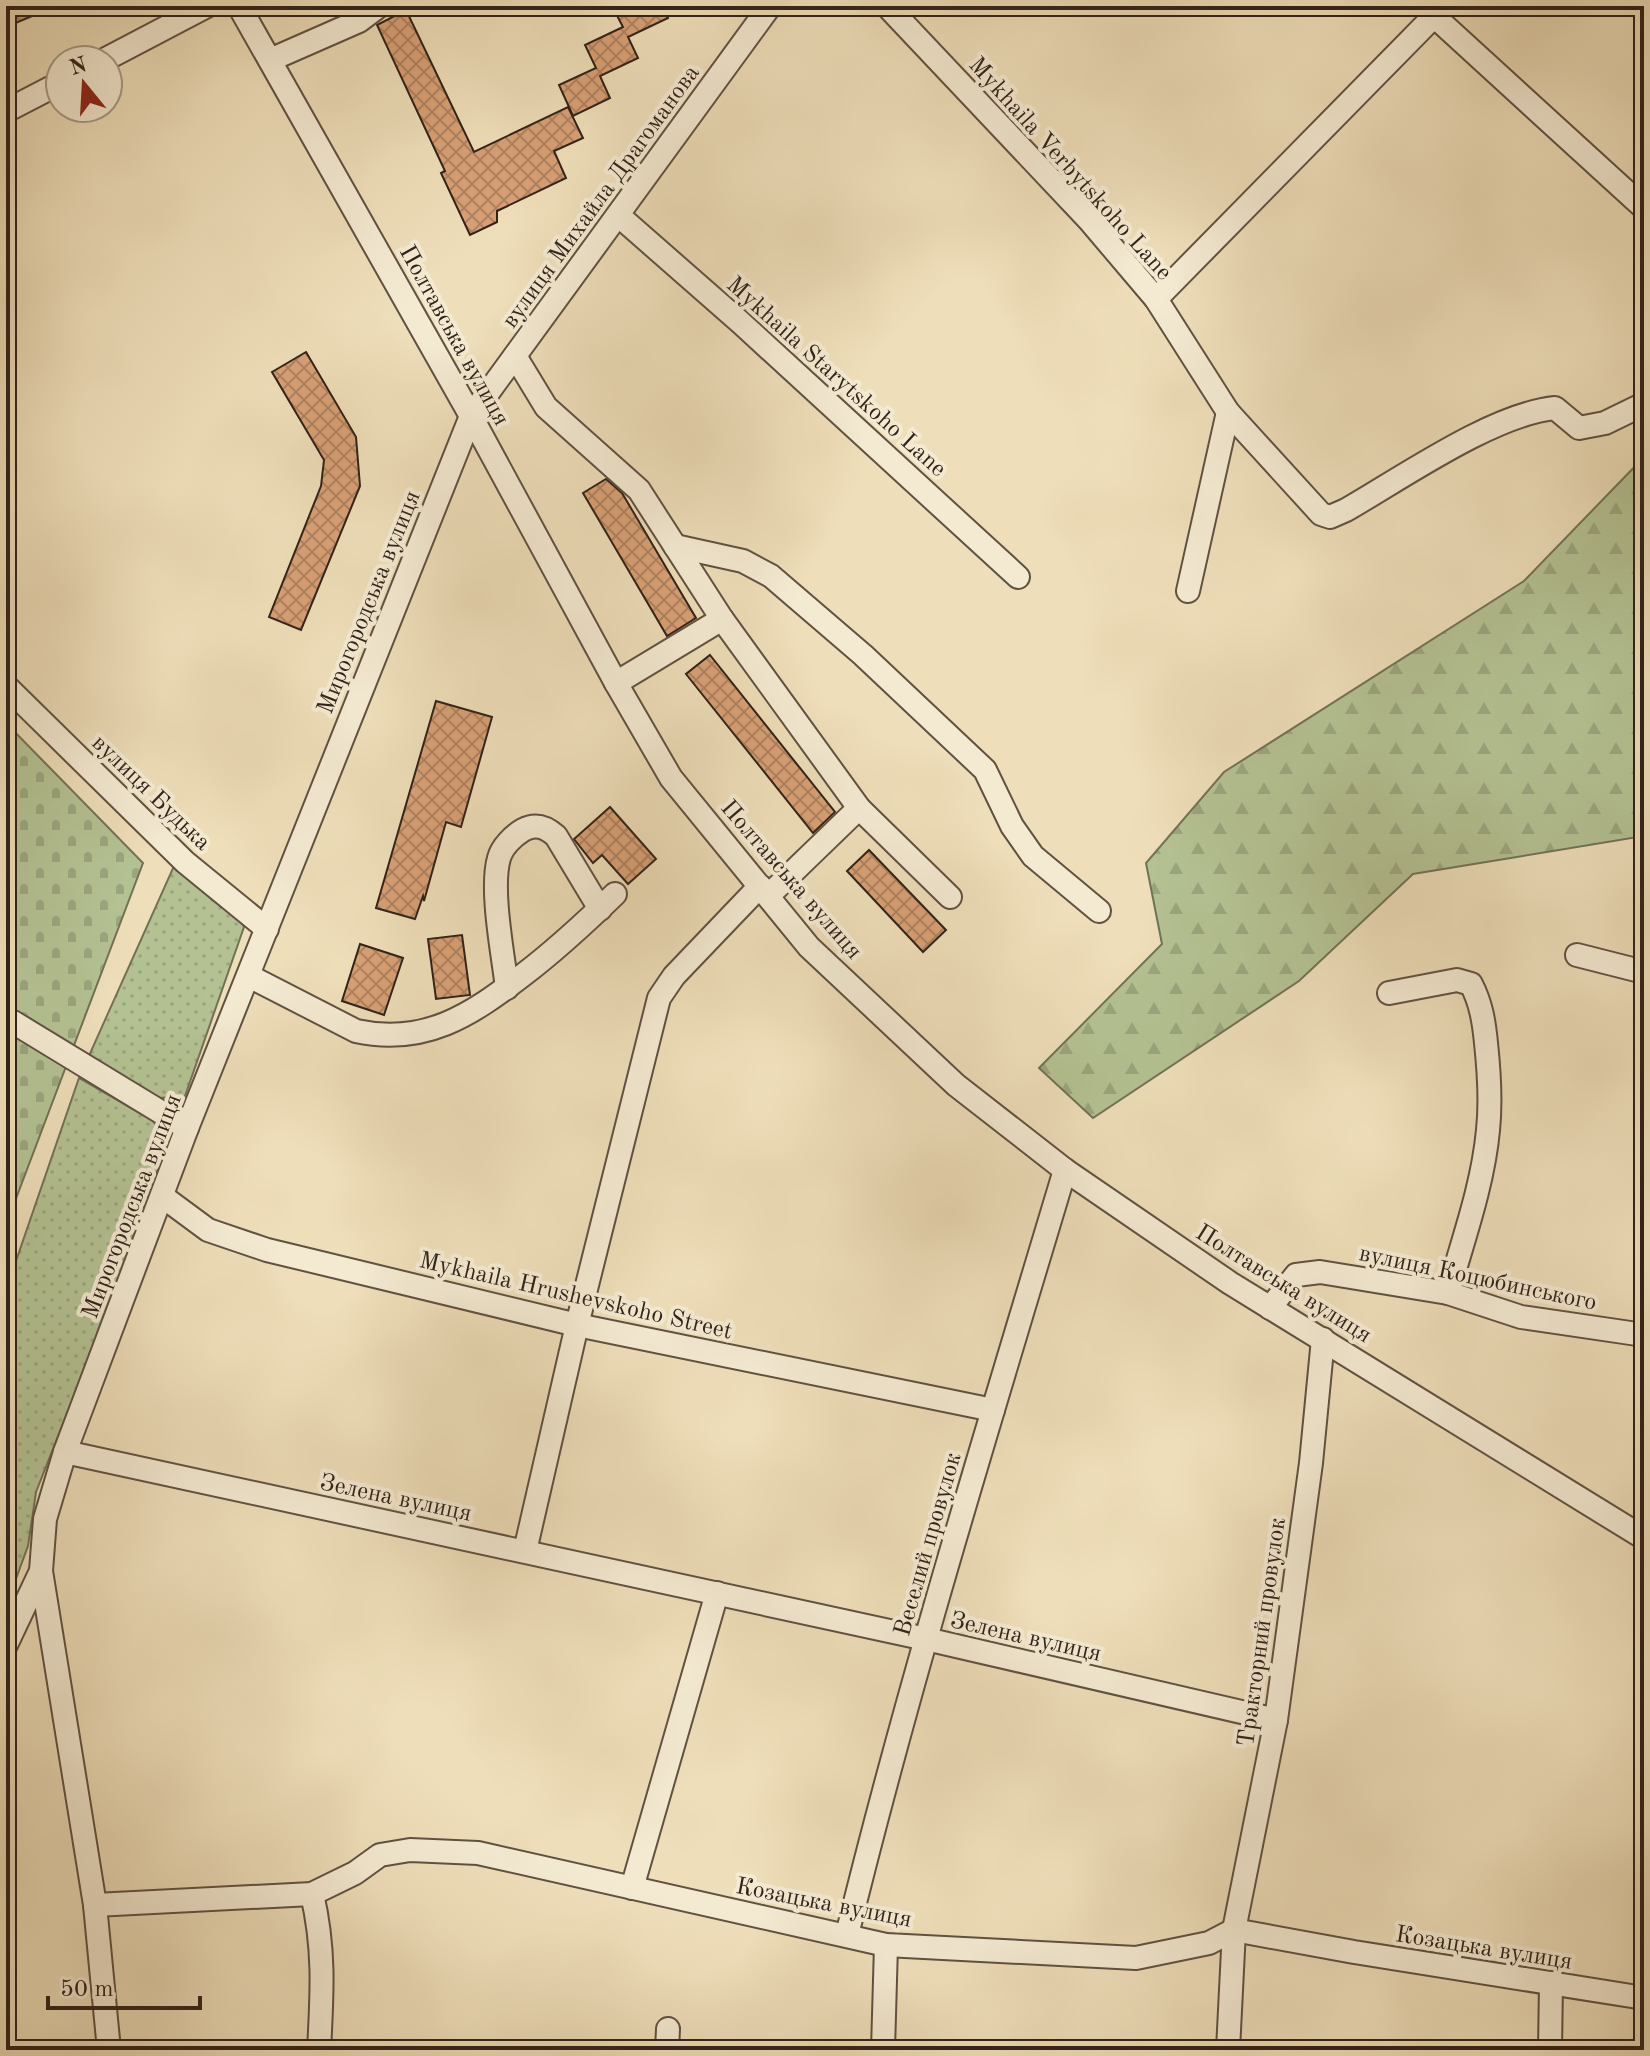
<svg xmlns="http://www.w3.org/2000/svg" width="1650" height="2056" font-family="'Old Standard TT',serif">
	<defs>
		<pattern id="forest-firs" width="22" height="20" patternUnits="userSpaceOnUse" patternTransform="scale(2)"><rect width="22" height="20" fill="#b4c293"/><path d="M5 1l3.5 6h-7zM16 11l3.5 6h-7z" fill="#9ba67e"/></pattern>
		<pattern id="cemetery-stones" width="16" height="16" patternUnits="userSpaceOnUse" patternTransform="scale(2)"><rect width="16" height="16" fill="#b4c293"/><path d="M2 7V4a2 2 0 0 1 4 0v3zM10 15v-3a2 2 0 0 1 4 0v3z" fill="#9ba67e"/></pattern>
		<pattern id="park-dots" width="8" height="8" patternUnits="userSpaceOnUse" patternTransform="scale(2)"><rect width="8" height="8" fill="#b4c293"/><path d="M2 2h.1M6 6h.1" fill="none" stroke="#9ba67e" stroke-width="1.8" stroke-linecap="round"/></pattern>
		<pattern id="building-cross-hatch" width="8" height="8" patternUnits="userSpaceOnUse" patternTransform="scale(2)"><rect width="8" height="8" fill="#d8a075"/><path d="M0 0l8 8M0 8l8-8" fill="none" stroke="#b0825f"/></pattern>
	</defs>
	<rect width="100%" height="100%" fill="#eedeb9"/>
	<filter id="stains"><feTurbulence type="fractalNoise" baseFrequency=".0025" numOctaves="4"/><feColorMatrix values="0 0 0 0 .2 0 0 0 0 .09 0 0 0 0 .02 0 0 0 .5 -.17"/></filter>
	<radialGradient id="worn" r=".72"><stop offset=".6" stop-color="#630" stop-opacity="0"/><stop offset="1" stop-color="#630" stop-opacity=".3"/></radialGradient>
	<polygon fill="url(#forest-firs)" stroke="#727256" stroke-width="2" points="1644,457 1644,836 1413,874 1299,981 1093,1118 1039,1068 1162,944 1146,863 1224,772 1524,581"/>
	<polygon fill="url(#cemetery-stones)" stroke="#727256" stroke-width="2" points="6,723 143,863 6,1225"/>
	<g fill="url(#park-dots)" stroke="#727256" stroke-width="2">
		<polygon points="174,866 240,916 244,927 185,1096 159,1098 88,1058"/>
		<polygon points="79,1078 153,1121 168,1141 100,1330 36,1492 28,1546 14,1584 6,1589 6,1290"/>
	</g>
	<g fill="url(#building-cross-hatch)" stroke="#31221a" stroke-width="2">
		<polygon points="6,6 56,6 6,27"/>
		<polygon points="612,6 663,6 668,18 628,37 638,58 600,76 610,98 573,116 559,85 596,68 585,45 623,27"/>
		<polygon points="406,10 474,152 568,107 583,138 554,151 566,178 497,211 497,222 470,235 441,173 445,171 377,25"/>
		<polygon points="306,352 356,437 360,486 301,630 269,617 321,486 324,460 272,372"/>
		<polygon points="606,479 622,493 696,618 667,636 583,493"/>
		<polygon points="710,655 835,812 813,833 686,674"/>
		<polygon points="436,701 492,717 461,827 446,822 424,901 423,896 415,919 376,908"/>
		<polygon points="610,807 656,859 628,884 602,855 593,863 574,839"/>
		<polygon points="869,850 946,930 923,952 847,871"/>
		<polygon points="462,935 470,995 436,999 428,939"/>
		<polygon points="360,944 403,958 384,1015 342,1001"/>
	</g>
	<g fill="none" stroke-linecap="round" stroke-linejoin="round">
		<defs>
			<g id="minor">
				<polyline points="239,6 471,416 616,683 671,778 809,947 956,1085 1065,1170 1230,1283 1644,1538"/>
				<path d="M887 6 1089 220 1156 299 1228 412 1321 514 1330 517 1346 510C1402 478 1493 414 1555 408L1579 428 1605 423 1644 404"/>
				<polyline points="1434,16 1644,208"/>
				<polyline points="104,60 207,6"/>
				<polyline points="270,60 359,21 379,6"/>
				<polyline points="6,111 60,83"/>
				<polyline points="618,215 740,322 1018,577"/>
				<polyline points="1156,299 1444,6"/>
				<polyline points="515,356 546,407 639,490 722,619 616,683"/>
				<polyline points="675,546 743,561 771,576 863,655 985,770 1012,826 1033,856 1099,911"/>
				<polyline points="1188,591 1228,412"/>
				<polyline points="722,619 859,808 768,896"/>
				<polyline points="6,686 185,862 267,929"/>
				<polyline points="859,808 950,897"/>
				<polyline points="1577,955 1644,972"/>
				<path d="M249 976 356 1031C425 1046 471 1015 523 975 556 950 585 923 615 894"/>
				<path d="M507 988C503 954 490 889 499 858 502 847 513 836 523 830 536 823 546 827 556 836L600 909"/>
				<path d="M1389 993 1457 980 1471 984C1481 1003 1484 1022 1486 1043 1489 1071 1491 1102 1488 1130 1483 1185 1463 1240 1448 1293"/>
				<polyline points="13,1022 187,1128"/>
				<polyline points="162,1196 208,1230 267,1250 577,1325 993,1410"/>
				<polyline points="1270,1308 1296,1275 1320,1272 1448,1293 1521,1317 1644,1335"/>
				<polyline points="65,1452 926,1639 1276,1720"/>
				<polyline points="525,1551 577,1325 659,998 674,976 760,886"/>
				<polyline points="6,1645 41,1571"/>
				<polyline points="632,1888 717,1593"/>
				<path d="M312 1894C325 1949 322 1994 319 2050"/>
				<polyline points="95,1905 312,1894 355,1873 380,1855 410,1850 478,1853 886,1945 1136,1958 1209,1943 1234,1930 1354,1952 1644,1998"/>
				<path d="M847 1935C910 1678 989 1424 1065 1170"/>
				<polyline points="109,2050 95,1905 41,1571 45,1519 65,1452 187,1128 471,416 770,6"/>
				<polyline points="667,2050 668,2029"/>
				<polyline points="883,2050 886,1945"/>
				<polyline points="1228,2050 1234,1930 1276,1720 1311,1463 1323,1339"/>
				<polyline points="1550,2050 1551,1983"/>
			</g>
		</defs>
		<use href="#minor" stroke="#605142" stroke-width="26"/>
		<use href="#minor" stroke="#f4ead2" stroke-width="22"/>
	</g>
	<g text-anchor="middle" stroke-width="8" stroke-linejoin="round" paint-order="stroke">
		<g font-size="24" fill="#31221a" stroke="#f4ead2">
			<text transform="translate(1071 168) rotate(48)" y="8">Mykhaila Verbytskoho Lane</text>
			<text transform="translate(600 196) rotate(-54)" y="8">вулиця Михайла Драгоманова</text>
			<text transform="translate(455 335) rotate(61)" y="8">Полтавська вулиця</text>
			<text transform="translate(837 376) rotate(42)" y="8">Mykhaila Starytskoho Lane</text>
			<text transform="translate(368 602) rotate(-68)" y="8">Мирогородська вулиця</text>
			<text transform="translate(152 792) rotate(44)" y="8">вулиця Будька</text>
			<text transform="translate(792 879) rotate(49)" y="8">Полтавська вулиця</text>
			<text transform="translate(131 1206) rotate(-69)" y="8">Мирогородська вулиця</text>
			<text transform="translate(1478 1277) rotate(12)" y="8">вулиця Коцюбинського</text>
			<text transform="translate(1284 1283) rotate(32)" y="8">Полтавська вулиця</text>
			<text transform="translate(576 1295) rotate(13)" y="8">Mykhaila Hrushevskoho Street</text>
			<text transform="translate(396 1497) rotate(12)" y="8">Зелена вулиця</text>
			<text transform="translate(927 1544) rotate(-74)" y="8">Веселий провулок</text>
			<text transform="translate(1261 1632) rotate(-82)" y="8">Тракторний провулок</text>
			<text transform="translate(1026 1636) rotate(13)" y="8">Зелена вулиця</text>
			<text transform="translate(824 1902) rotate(11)" y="8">Козацька вулиця</text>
			<text transform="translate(1484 1947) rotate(9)" y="8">Козацька вулиця</text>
		</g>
	</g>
	<rect width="1650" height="2056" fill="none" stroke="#eedeb9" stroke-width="32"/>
	<rect x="8" y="8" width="1634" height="2040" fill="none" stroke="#31221a" stroke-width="4"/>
	<rect x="16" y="16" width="1618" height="2024" fill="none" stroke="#31221a" stroke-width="2"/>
	<g transform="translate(84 84) rotate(342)"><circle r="38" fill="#f4ead2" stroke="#a69a88" stroke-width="2"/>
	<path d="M0-6L14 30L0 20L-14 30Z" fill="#8f2418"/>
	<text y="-12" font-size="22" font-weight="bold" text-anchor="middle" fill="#31221a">N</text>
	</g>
	<path d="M48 1996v12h152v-12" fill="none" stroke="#31221a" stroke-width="4"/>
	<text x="60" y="1996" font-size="24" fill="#31221a" stroke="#f4ead2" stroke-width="6" paint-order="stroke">50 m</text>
	<rect width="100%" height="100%" filter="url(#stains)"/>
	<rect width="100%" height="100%" fill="url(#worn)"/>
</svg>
